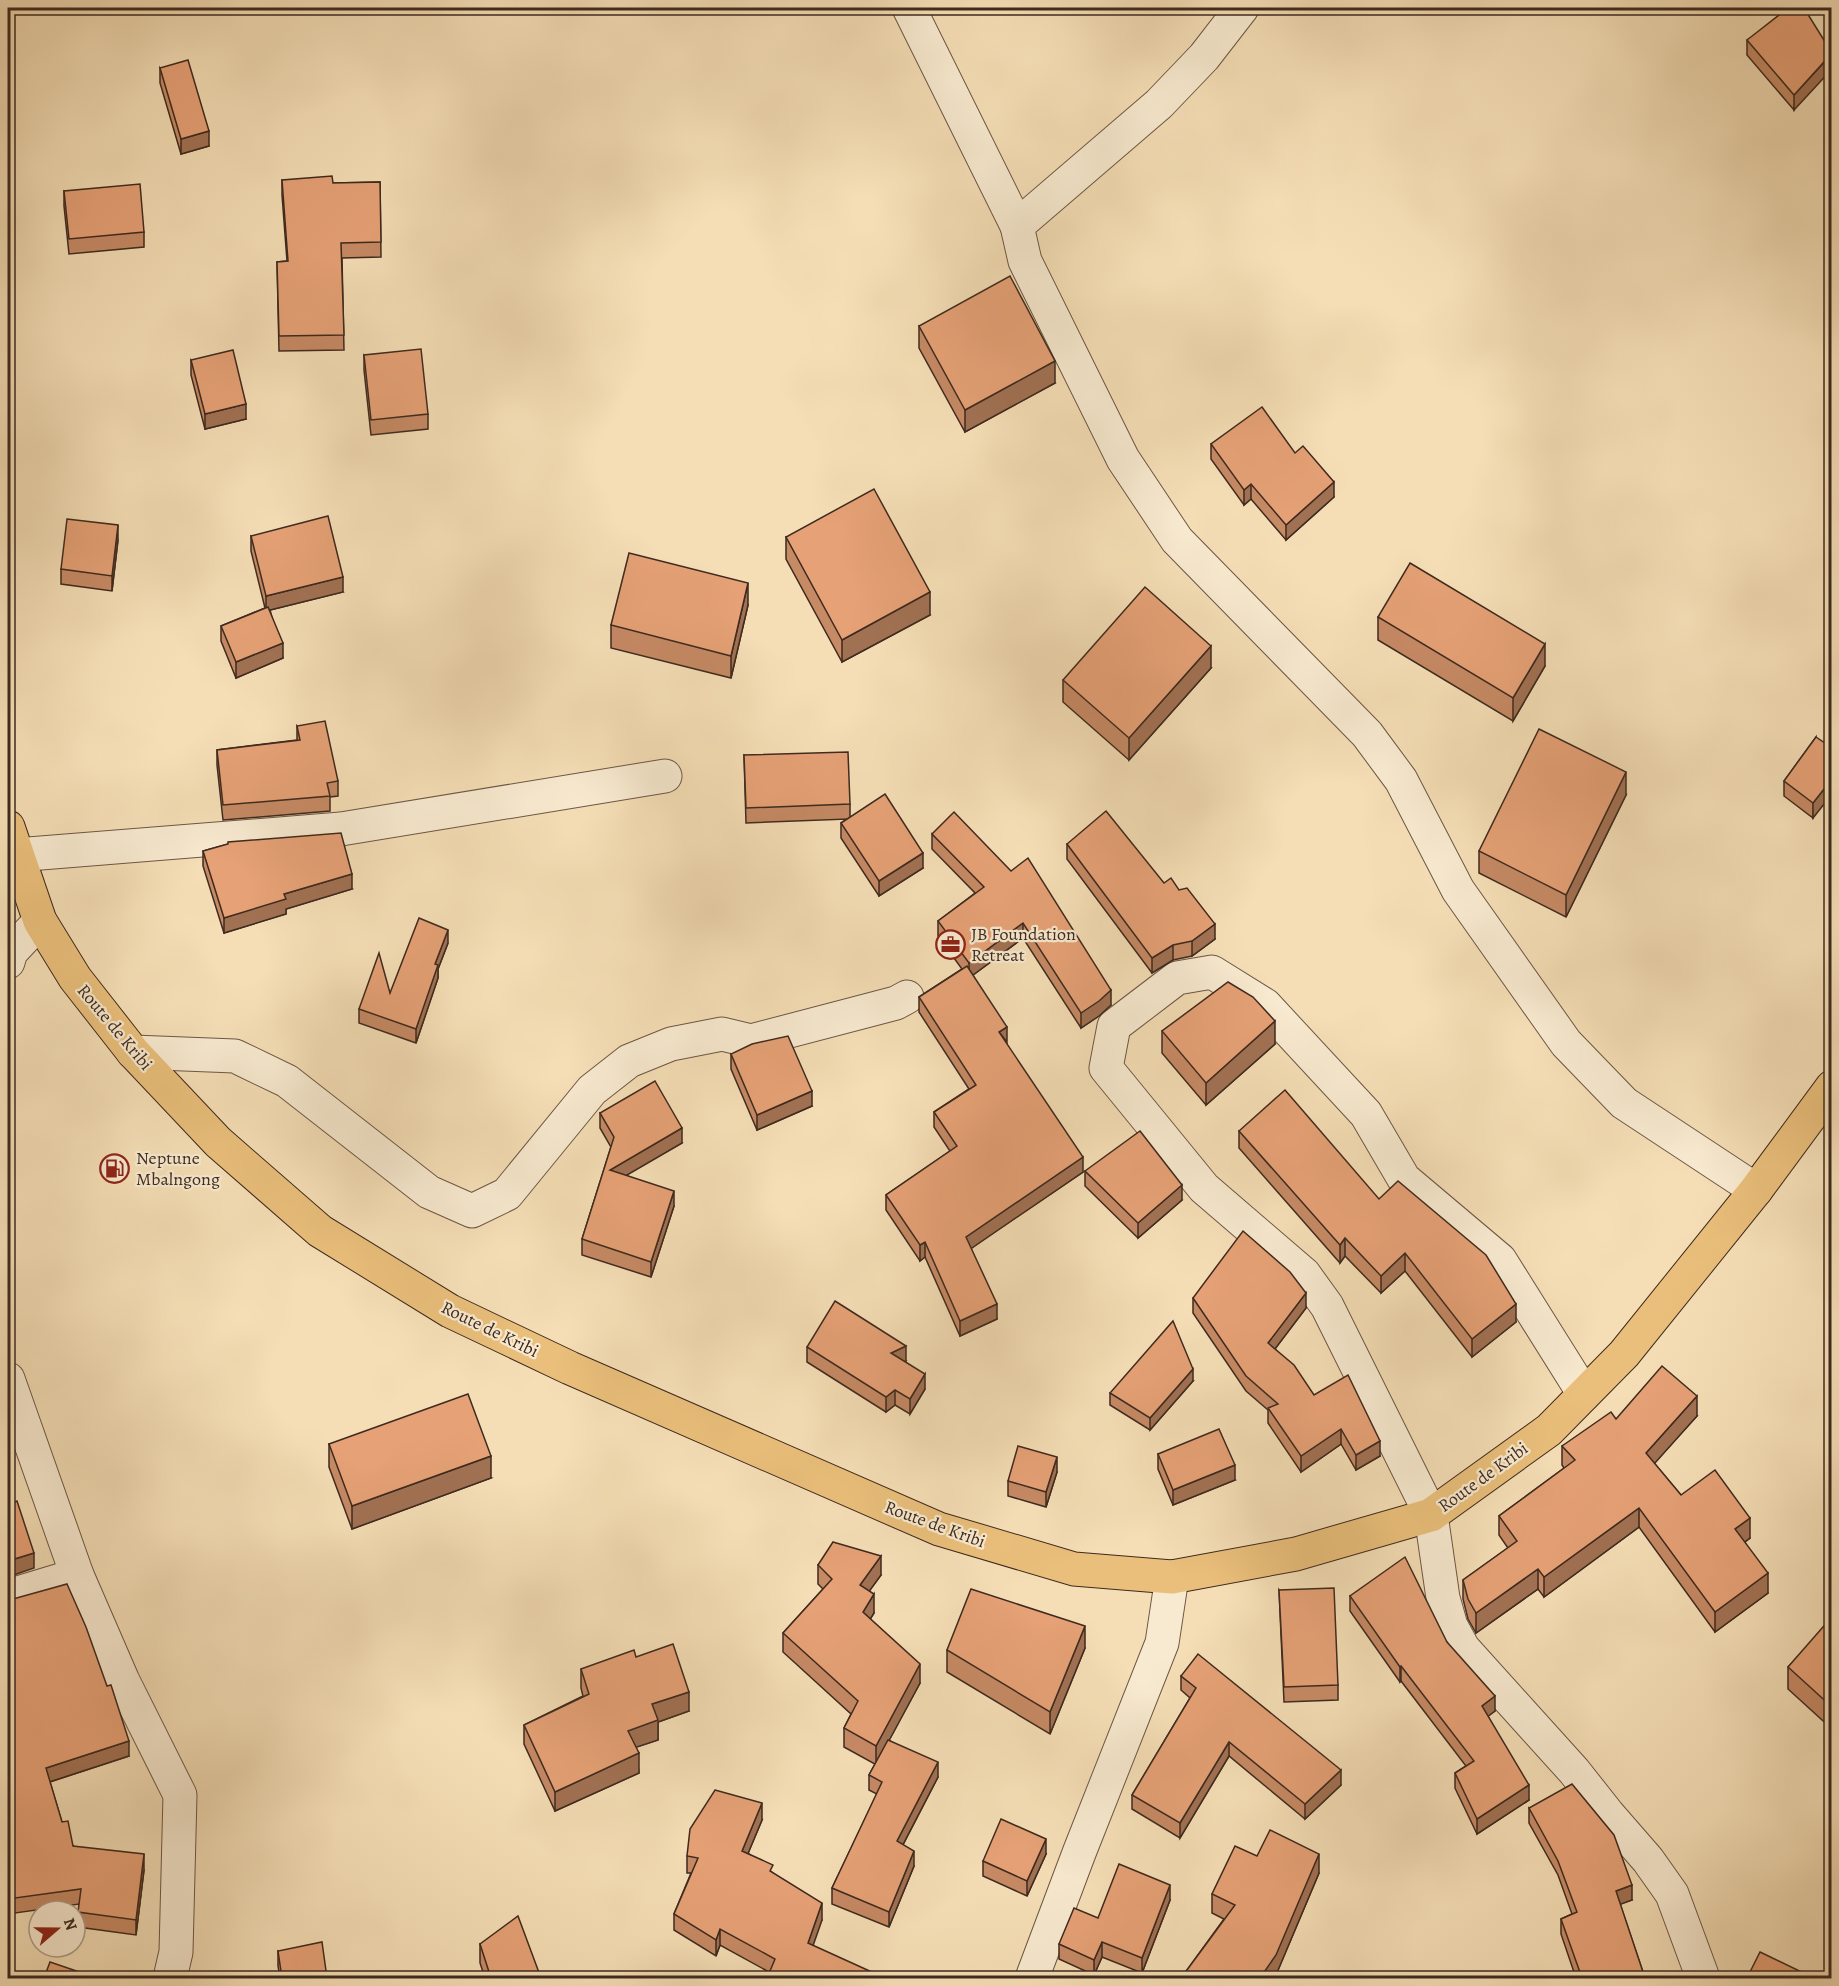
<svg xmlns="http://www.w3.org/2000/svg" width="1839" height="1986" font-family="Alegreya,serif">
	<rect width="100%" height="100%" fill="#f5deb6"/>
	<filter id="stains"><feTurbulence type="fractalNoise" baseFrequency=".00333" numOctaves="4"/><feColorMatrix values="0 0 0 0 .2 0 0 0 0 .09 0 0 0 0 .02 0 0 0 .5 -.17"/></filter>
	<radialGradient id="worn" r=".72"><stop offset=".6" stop-color="#630" stop-opacity="0"/><stop offset="1" stop-color="#630" stop-opacity=".3"/></radialGradient>
	<g fill="none" stroke-linecap="round" stroke-linejoin="round">
		<defs>
			<g id="minor">
				<polyline points="909,8 1017,226"/>
				<polyline points="1242,8 1204,57 1159,104 1017,226 1025,261 1123,459 1177,540 1367,734 1401,780 1458,890 1566,1043 1624,1103 1756,1190"/>
				<polyline points="16,855 341,829 665,776"/>
				<polyline points="8,962 11,952 40,921"/>
				<polyline points="133,1052 235,1056 287,1081 429,1192 472,1211 507,1194 592,1090 629,1061 671,1044 722,1034 751,1041 896,1003 907,997"/>
				<polyline points="8,1379 77,1575 123,1681 180,1795 176,1952 170,1978"/>
				<polyline points="1584,1394 1500,1260 1404,1179 1366,1114 1265,1005 1212,972 1177,978 1114,1026 1106,1068 1204,1188 1304,1274 1327,1306 1431,1515 1443,1598 1451,1626 1463,1648 1574,1771 1608,1814 1648,1860 1672,1894 1703,1978"/>
				<polyline points="8,1596 77,1575"/>
				<polyline points="1032,1978 1079,1853 1162,1643 1172,1577"/>
			</g>
			<polyline id="primary" points="8,827 40,921 75,978 133,1052 218,1142 320,1231 450,1311 570,1368 939,1529 1074,1569 1172,1577 1296,1554 1431,1515 1549,1430 1624,1354 1756,1190 1832,1087"/>
		</defs>
		<use href="#minor" stroke="#6c5745" stroke-width="35"/>
		<use href="#primary" stroke="#3e2a1f" stroke-width="35"/>
		<use href="#minor" stroke="#f8ead0" stroke-width="33"/>
		<use href="#primary" stroke="#eabf7b" stroke-width="33"/>
	</g>
	<g fill="#c68a65" stroke="#3e2a1f" stroke-width="1.5">
		<polygon points="1047,8 1067,8 1048,11"/>
		<polygon points="1804,8 1794,110 1747,55 1747,40"/>
		<polygon points="160,68 209,146 181,154 160,83"/>
		<polygon points="282,180 333,183 380,182 381,257 342,258 344,350 279,351 277,262 287,261 282,195"/>
		<polygon points="64,191 144,232 144,247 69,254 64,206"/>
		<polygon points="919,326 1055,383 965,432 919,348"/>
		<polygon points="364,355 428,414 428,429 371,435 364,370"/>
		<polygon points="191,360 246,419 205,429 191,375"/>
		<polygon points="1211,444 1295,453 1334,497 1286,540 1251,499 1244,505 1211,459"/>
		<polygon points="251,536 343,592 270,610 283,658 236,678 221,641 221,626 265,608 251,551"/>
		<polygon points="786,537 930,615 842,662 786,559"/>
		<polygon points="118,540 112,591 61,584 61,569"/>
		<polygon points="748,605 731,678 611,648 611,625"/>
		<polygon points="1378,617 1545,666 1513,721 1378,640"/>
		<polygon points="1211,668 1129,760 1063,702 1063,680"/>
		<polygon points="297,726 338,781 338,796 330,797 330,811 223,820 217,765 217,750 297,740"/>
		<polygon points="1816,737 1813,818 1784,796 1784,781"/>
		<polygon points="744,755 850,804 850,817 923,868 879,896 841,838 841,823 847,819 746,823"/>
		<polygon points="1626,795 1566,917 1479,873 1479,851"/>
		<polygon points="932,834 1111,1005 1099,1016 1081,1028 1023,938 973,975 1006,1043 1083,1172 971,1248 997,1319 960,1336 925,1257 920,1261 886,1210 886,1195 950,1151 934,1127 934,1112 969,1089 919,1012 919,997 962,969 938,936 938,921 975,893 932,849"/>
		<polygon points="228,844 352,889 286,909 286,914 224,933 203,866 203,851"/>
		<polygon points="1067,844 1164,883 1215,939 1192,956 1173,960 1152,973 1067,859"/>
		<polygon points="448,943 438,969 438,978 416,1043 359,1023 359,1009 390,993"/>
		<polygon points="1162,1031 1275,1044 1206,1105 1162,1053"/>
		<polygon points="731,1054 812,1106 757,1130 731,1069"/>
		<polygon points="600,1113 682,1143 626,1175 674,1206 651,1277 582,1255 582,1239 611,1147 600,1128"/>
		<polygon points="1239,1131 1379,1199 1516,1322 1472,1357 1405,1271 1381,1293 1345,1256 1340,1263 1239,1148"/>
		<polygon points="1085,1171 1182,1200 1138,1238 1085,1186"/>
		<polygon points="1193,1298 1306,1308 1275,1349 1314,1395 1380,1456 1356,1470 1341,1444 1301,1472 1268,1423 1268,1410 1246,1391 1193,1313"/>
		<polygon points="807,1347 906,1361 905,1362 925,1389 910,1414 895,1405 886,1412 807,1362"/>
		<polygon points="1193,1381 1150,1430 1110,1405 1110,1393"/>
		<polygon points="1697,1416 1654,1463 1681,1495 1750,1538 1745,1542 1768,1593 1715,1632 1639,1527 1544,1597 1538,1589 1476,1633 1468,1619 1463,1599 1463,1580 1508,1548 1499,1535 1499,1516 1564,1468 1562,1465 1562,1446 1616,1419"/>
		<polygon points="329,1444 491,1478 352,1529 329,1467"/>
		<polygon points="1158,1454 1235,1480 1173,1505 1158,1469"/>
		<polygon points="1057,1472 1046,1507 1008,1496 1008,1481"/>
		<polygon points="818,1565 881,1575 869,1591 874,1613 870,1619 920,1683 889,1740 938,1777 903,1845 914,1866 889,1927 832,1904 832,1888 877,1794 869,1790 869,1775 875,1764 844,1747 844,1728 851,1714 783,1652 783,1633 823,1589 818,1584"/>
		<polygon points="1279,1590 1338,1685 1338,1700 1284,1702"/>
		<polygon points="1350,1596 1447,1642 1495,1711 1488,1716 1529,1800 1477,1834 1455,1788 1455,1773 1466,1766 1401,1681 1400,1682 1350,1611"/>
		<polygon points="8,1599 129,1756 50,1782 62,1822 73,1846 144,1870 136,1935 78,1927 79,1904 8,1914"/>
		<polygon points="1832,1620 1832,1729 1788,1689 1788,1667"/>
		<polygon points="1085,1648 1050,1734 947,1672 947,1650"/>
		<polygon points="636,1657 689,1711 658,1722 658,1740 636,1747 639,1773 555,1811 524,1744 524,1725 583,1696 581,1688 581,1669"/>
		<polygon points="1181,1676 1341,1785 1305,1819 1229,1756 1180,1838 1132,1809 1132,1795 1190,1698 1181,1690"/>
		<polygon points="1529,1808 1632,1900 1620,1904 1645,1978 1576,1978 1561,1934 1561,1919 1572,1914 1558,1875 1529,1823"/>
		<polygon points="762,1820 748,1853 773,1873 822,1920 769,1972 720,1945 716,1956 674,1930 674,1914 691,1873 687,1873 687,1856"/>
		<polygon points="1046,1854 1027,1896 983,1876 983,1861"/>
		<polygon points="1257,1856 1319,1873 1276,1975 1274,1978 1184,1978 1184,1974 1224,1919 1212,1913 1212,1894"/>
		<polygon points="1170,1900 1142,1973 1102,1957 1094,1975 1059,1959 1059,1944 1098,1918"/>
		<polygon points="480,1944 541,1978 485,1978 480,1963"/>
		<polygon points="278,1951 327,1978 280,1978 278,1966"/>
	</g>
	<g fill="#a17153" stroke="#3e2a1f" stroke-width="1.5">
		<polygon points="1832,54 1832,69 1794,110 1794,95"/>
		<polygon points="209,131 209,146 181,154 181,139"/>
		<polygon points="1055,361 1055,383 965,432 965,410"/>
		<polygon points="246,404 246,419 205,429 205,414"/>
		<polygon points="1334,482 1334,497 1286,540 1286,525"/>
		<polygon points="1251,484 1251,499 1244,505 1244,490"/>
		<polygon points="118,525 118,540 112,591 112,576"/>
		<polygon points="343,577 343,592 266,611 266,596"/>
		<polygon points="748,583 748,605 731,678 731,656"/>
		<polygon points="930,592 930,615 842,662 842,640"/>
		<polygon points="283,643 283,658 236,678 236,662"/>
		<polygon points="1545,644 1545,666 1513,721 1513,698"/>
		<polygon points="1211,646 1211,668 1129,760 1129,738"/>
		<polygon points="1626,772 1626,795 1566,917 1566,895"/>
		<polygon points="1832,779 1832,794 1813,818 1813,803"/>
		<polygon points="923,853 923,868 879,896 879,881"/>
		<polygon points="352,874 352,889 286,909 286,914 224,933 224,918 284,894"/>
		<polygon points="1023,923 1023,938 969,978 969,963"/>
		<polygon points="1215,924 1215,939 1192,956 1192,941"/>
		<polygon points="448,930 448,943 438,969 438,978 416,1043 416,1029 435,964"/>
		<polygon points="1173,945 1173,960 1152,973 1152,958"/>
		<polygon points="1111,990 1111,1005 1099,1016 1081,1028 1081,1013"/>
		<polygon points="1275,1021 1275,1044 1206,1105 1206,1083"/>
		<polygon points="1007,1027 1007,1042 999,1032"/>
		<polygon points="812,1091 812,1106 757,1130 757,1115"/>
		<polygon points="682,1128 682,1143 610,1185 610,1170"/>
		<polygon points="1083,1157 1083,1172 966,1252 966,1237"/>
		<polygon points="1182,1185 1182,1200 1138,1238 1138,1223"/>
		<polygon points="674,1191 674,1206 651,1277 651,1262"/>
		<polygon points="1345,1238 1345,1256 1340,1263 1340,1245"/>
		<polygon points="925,1242 925,1257 920,1261 920,1245"/>
		<polygon points="1405,1253 1405,1271 1381,1293 1381,1276"/>
		<polygon points="1306,1293 1306,1308 1268,1358 1268,1343"/>
		<polygon points="997,1304 997,1319 960,1336 960,1321"/>
		<polygon points="1516,1304 1516,1322 1472,1357 1472,1339"/>
		<polygon points="906,1346 906,1361 891,1368 891,1353"/>
		<polygon points="1193,1369 1193,1381 1150,1430 1150,1418"/>
		<polygon points="925,1374 925,1389 910,1414 910,1399"/>
		<polygon points="895,1390 895,1405 886,1412 886,1397"/>
		<polygon points="1697,1396 1697,1416 1646,1473 1646,1453"/>
		<polygon points="1341,1429 1341,1444 1301,1472 1301,1456"/>
		<polygon points="1380,1441 1380,1456 1356,1470 1356,1455"/>
		<polygon points="491,1456 491,1478 352,1529 352,1506"/>
		<polygon points="1057,1457 1057,1472 1046,1507 1046,1492"/>
		<polygon points="1235,1465 1235,1480 1173,1505 1173,1490"/>
		<polygon points="1639,1508 1639,1527 1544,1597 1544,1577"/>
		<polygon points="1750,1518 1750,1538 1735,1549 1735,1529"/>
		<polygon points="34,1553 34,1568 8,1577 8,1561"/>
		<polygon points="881,1556 881,1575 860,1604 860,1585"/>
		<polygon points="1538,1569 1538,1589 1476,1633 1476,1613"/>
		<polygon points="1768,1573 1768,1593 1715,1632 1715,1612"/>
		<polygon points="874,1594 874,1613 863,1631 863,1612"/>
		<polygon points="1085,1626 1085,1648 1050,1734 1050,1712"/>
		<polygon points="920,1664 920,1683 876,1765 876,1746"/>
		<polygon points="1401,1666 1401,1681 1400,1682 1400,1667"/>
		<polygon points="689,1692 689,1711 658,1722 658,1740 628,1750 628,1731 652,1704"/>
		<polygon points="1495,1696 1495,1711 1482,1721 1482,1706"/>
		<polygon points="129,1741 129,1756 46,1783 46,1768"/>
		<polygon points="1229,1742 1229,1756 1180,1838 1180,1823"/>
		<polygon points="639,1753 639,1773 555,1811 555,1792"/>
		<polygon points="938,1762 938,1777 897,1856 897,1841"/>
		<polygon points="1341,1770 1341,1785 1305,1819 1305,1804"/>
		<polygon points="1529,1785 1529,1800 1477,1834 1477,1819"/>
		<polygon points="762,1803 762,1820 742,1868 742,1851"/>
		<polygon points="1046,1839 1046,1854 1027,1896 1027,1881"/>
		<polygon points="914,1851 914,1866 889,1927 889,1912"/>
		<polygon points="144,1854 144,1870 136,1935 136,1920"/>
		<polygon points="1319,1854 1319,1873 1276,1975 1274,1978 1260,1978"/>
		<polygon points="1170,1885 1170,1900 1142,1973 1142,1958"/>
		<polygon points="1632,1885 1632,1900 1616,1906 1616,1891"/>
		<polygon points="822,1903 822,1920 808,1960 808,1943"/>
		<polygon points="720,1929 720,1945 716,1956 716,1940"/>
		<polygon points="1102,1942 1102,1957 1094,1975 1094,1960"/>
	</g>
	<g fill="#e6a176" stroke="#3e2a1f" stroke-width="1.5">
		<polygon points="1788,8 1804,8 1832,53 1794,95 1747,40"/>
		<polygon points="188,60 209,131 181,139 160,68"/>
		<polygon points="332,176 333,183 380,182 381,242 341,243 344,335 279,336 277,262 288,261 282,180"/>
		<polygon points="140,184 144,232 69,239 64,191"/>
		<polygon points="1010,276 1055,361 965,410 919,326"/>
		<polygon points="421,349 428,414 371,420 364,355"/>
		<polygon points="233,350 246,404 205,414 191,360"/>
		<polygon points="1262,407 1295,453 1303,446 1334,482 1286,525 1251,484 1244,490 1211,444"/>
		<polygon points="874,489 930,592 842,640 786,537"/>
		<polygon points="328,516 343,577 266,596 251,536"/>
		<polygon points="67,519 118,525 112,576 61,569"/>
		<polygon points="629,553 748,583 731,656 611,625"/>
		<polygon points="1410,563 1545,644 1513,698 1378,617"/>
		<polygon points="1145,587 1211,646 1129,738 1063,680"/>
		<polygon points="268,607 283,643 236,662 221,626"/>
		<polygon points="325,721 338,781 327,783 330,796 223,805 217,750 300,740 297,726"/>
		<polygon points="1539,729 1626,772 1566,895 1479,851"/>
		<polygon points="1816,737 1832,748 1832,779 1813,803 1784,781"/>
		<polygon points="848,752 850,804 746,808 744,755"/>
		<polygon points="885,794 923,853 879,881 841,823"/>
		<polygon points="1106,811 1164,883 1171,878 1179,890 1187,888 1215,924 1192,941 1173,945 1152,958 1067,844"/>
		<polygon points="954,812 1011,871 1028,858 1111,990 1099,1001 1081,1013 1023,923 969,963 938,921 984,887 932,834"/>
		<polygon points="341,833 352,874 284,894 286,899 224,918 203,851 228,844 228,842"/>
		<polygon points="419,918 448,930 435,964 438,965 416,1029 359,1009 379,953 390,993"/>
		<polygon points="967,966 1007,1027 999,1032 1083,1157 966,1237 997,1304 960,1321 925,1242 920,1245 886,1195 957,1146 934,1112 976,1085 919,997"/>
		<polygon points="1228,982 1253,997 1275,1021 1206,1083 1162,1031"/>
		<polygon points="788,1036 812,1091 757,1115 731,1054 752,1044"/>
		<polygon points="655,1081 682,1128 610,1170 674,1191 651,1262 582,1239 614,1137 600,1113"/>
		<polygon points="1285,1090 1379,1199 1398,1181 1486,1255 1516,1304 1472,1339 1405,1253 1381,1276 1345,1238 1340,1245 1239,1131"/>
		<polygon points="1140,1131 1182,1185 1138,1223 1085,1171"/>
		<polygon points="1243,1231 1290,1272 1306,1293 1268,1343 1294,1365 1314,1395 1348,1375 1380,1441 1356,1455 1341,1429 1301,1456 1268,1408 1278,1404 1246,1376 1193,1298"/>
		<polygon points="835,1301 906,1346 891,1353 925,1374 910,1399 895,1390 886,1397 807,1347"/>
		<polygon points="1173,1321 1193,1369 1150,1418 1110,1393"/>
		<polygon points="1662,1366 1697,1396 1646,1453 1681,1495 1715,1470 1750,1518 1735,1529 1768,1573 1715,1612 1639,1508 1544,1577 1538,1569 1476,1613 1468,1599 1463,1580 1517,1541 1499,1516 1575,1460 1562,1446 1611,1412 1616,1419"/>
		<polygon points="468,1394 491,1456 352,1506 329,1444"/>
		<polygon points="1219,1429 1235,1465 1173,1490 1158,1454"/>
		<polygon points="1018,1446 1057,1457 1046,1492 1008,1481"/>
		<polygon points="17,1501 34,1553 8,1561 8,1505"/>
		<polygon points="833,1542 881,1556 860,1585 874,1594 863,1612 920,1664 876,1746 844,1728 858,1701 783,1633 832,1579 818,1565"/>
		<polygon points="1405,1557 1447,1642 1495,1696 1482,1706 1529,1785 1477,1819 1455,1773 1474,1761 1401,1666 1400,1667 1350,1596"/>
		<polygon points="67,1584 86,1627 107,1686 111,1685 129,1741 46,1768 62,1822 68,1821 73,1846 144,1854 136,1920 78,1912 81,1889 8,1899 8,1599 13,1599"/>
		<polygon points="1334,1588 1338,1685 1284,1687 1279,1590"/>
		<polygon points="971,1589 1085,1626 1050,1712 947,1650"/>
		<polygon points="1830,1619 1832,1620 1832,1707 1788,1667"/>
		<polygon points="673,1644 689,1692 652,1704 658,1720 628,1731 639,1753 555,1792 524,1725 589,1694 581,1669 634,1650 636,1657"/>
		<polygon points="1198,1654 1341,1770 1305,1804 1229,1742 1180,1823 1132,1795 1196,1688 1181,1676"/>
		<polygon points="888,1740 938,1762 897,1841 914,1851 889,1912 832,1888 882,1782 869,1775"/>
		<polygon points="1572,1784 1614,1835 1632,1885 1616,1891 1645,1978 1582,1978 1561,1919 1577,1912 1558,1861 1529,1808"/>
		<polygon points="715,1790 762,1803 742,1851 773,1865 770,1871 822,1903 808,1943 885,1978 767,1978 775,1959 720,1929 716,1940 674,1914 698,1858 687,1856 690,1829"/>
		<polygon points="1001,1819 1046,1839 1027,1881 983,1861"/>
		<polygon points="1270,1830 1319,1854 1276,1955 1260,1978 1190,1978 1184,1974 1235,1905 1212,1894 1235,1846 1257,1856"/>
		<polygon points="1119,1864 1170,1885 1142,1958 1102,1942 1094,1960 1059,1944 1074,1908 1098,1918"/>
		<polygon points="518,1916 541,1978 491,1978 480,1944"/>
		<polygon points="322,1942 327,1978 282,1978 278,1951"/>
		<polygon points="1760,1952 1814,1978 1747,1978"/>
		<polygon points="50,1962 97,1978 44,1978"/>
	</g>
	<defs>
		<symbol id="office-ring" viewBox="-11 -11 22 22"><circle r="9.5" fill="#f8ead0" stroke="#8f2418" stroke-width="1.5"/><path d="M-6-3h4V-5.5h4V-3h4V5H-6ZM-1-4.5V-3h2v-1.5ZM-6 0V1H6V0Z" fill="#8f2418"/></symbol>
		<symbol id="fuel-ring" viewBox="-11 -11 22 22"><circle r="9.5" fill="#f8ead0" stroke="#8f2418" stroke-width="1.5"/><path d="M-5.5-6h7V0h2V4h1.3V-2.5L3-4.5l.8-.8L6-3V5H2.5V1h-1V6h-7ZM-4.2-4.7v3.2H.2V-4.7Z" fill="#8f2418"/></symbol>
	</defs>
	<g fill-rule="evenodd">
		<use href="#office-ring" x="934" y="928" width="33" height="33"/>
		<use href="#fuel-ring" x="98" y="1152" width="33" height="33"/>
	</g>
	<g text-anchor="middle" stroke-width="4.5" stroke-linejoin="round" paint-order="stroke">
		<g font-size="18" fill="#3e2a1f" stroke="#f8ead0" text-anchor="start">
			<text x="971" y="940">JB Foundation<tspan x="971" dy="21">Retreat</tspan></text>
			<text x="136" y="1164">Neptune<tspan x="136" dy="21">Mbalngong</tspan></text>
		</g>
		<g font-size="18" fill="#3e2a1f" stroke="#f8ead0">
			<text transform="translate(115 1027) rotate(50)" y="6">Route de Kribi</text>
			<text transform="translate(490 1329) rotate(26)" y="6">Route de Kribi</text>
			<text transform="translate(1483 1477) rotate(-36)" y="6">Route de Kribi</text>
			<text transform="translate(935 1524) rotate(20)" y="6">Route de Kribi</text>
		</g>
	</g>
	<rect width="1839" height="1986" fill="none" stroke="#f5deb6" stroke-width="30"/>
	<rect x="9" y="9" width="1821" height="1968" fill="none" stroke="#3e2a1f" stroke-width="3"/>
	<rect x="15" y="15" width="1809" height="1956" fill="none" stroke="#3e2a1f" stroke-width="1.5"/>
	<g transform="translate(57 1929) rotate(70)"><circle r="28" fill="#f8ead0" stroke="#ae9d89" stroke-width="1.5"/>
	<path d="M0-4.5L10 22L0 15L-10 22Z" fill="#8f2418"/>
	<text y="-9" font-size="16" font-weight="bold" text-anchor="middle" fill="#3e2a1f">N</text>
	</g>
	<rect width="100%" height="100%" filter="url(#stains)"/>
	<rect width="100%" height="100%" fill="url(#worn)"/>
</svg>
